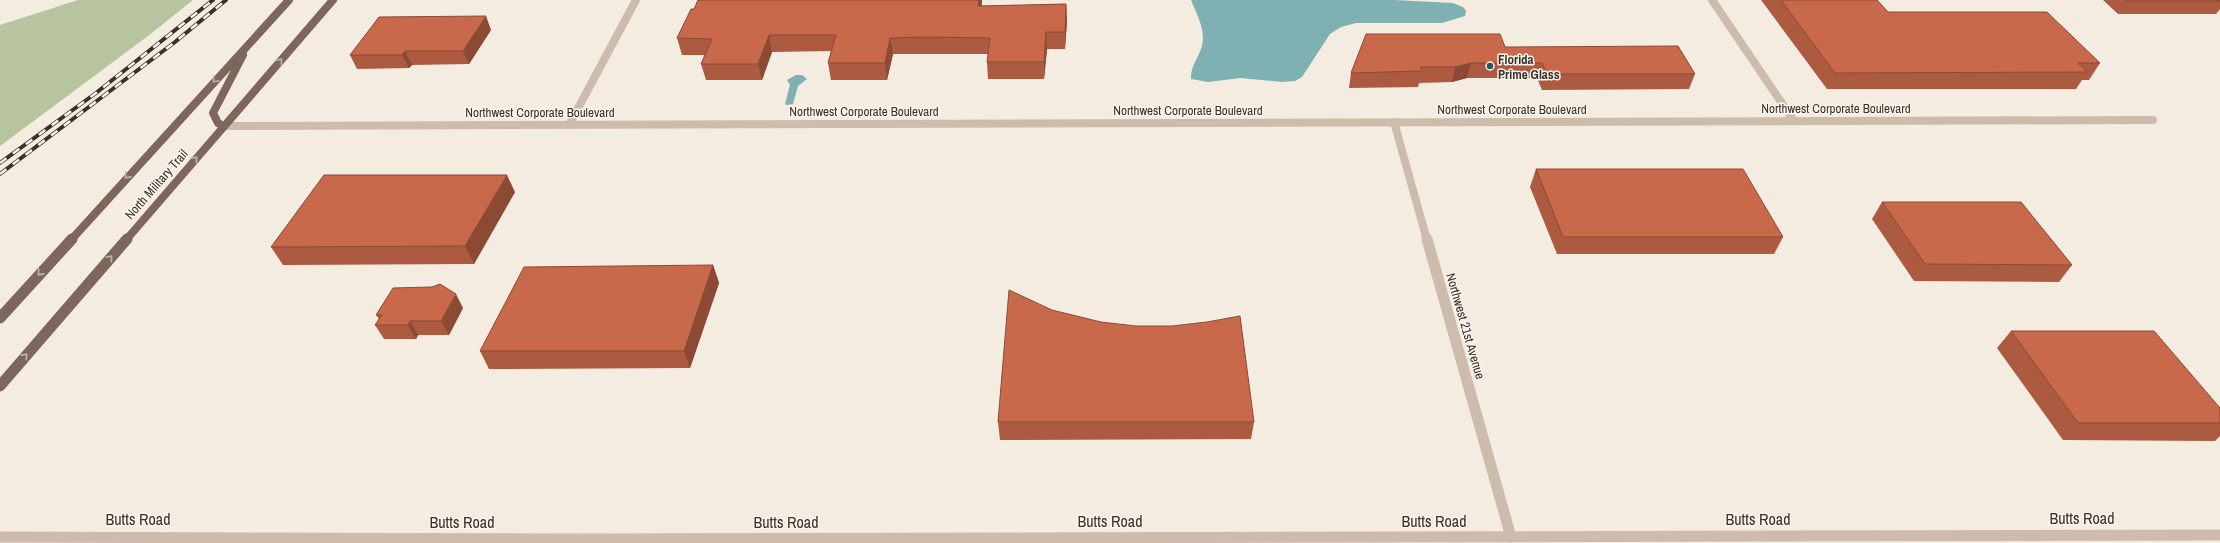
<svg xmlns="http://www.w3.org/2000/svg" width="2220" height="543" font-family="'Archivo Narrow',sans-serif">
	<rect width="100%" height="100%" fill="#f4ebe1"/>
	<polygon fill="#b8c4a0" points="78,0 193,0 148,36 0,146 0,25"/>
	<g fill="#7fb0b2">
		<path d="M1191 0H1394L1453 3 1463 7 1466 11 1465 16 1442 23H1356L1341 27 1330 34 1302 77 1295 81 1282 82 1240 78 1208 82 1191 79C1190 67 1199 57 1202 46 1206 30 1197 15 1191 0Z"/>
		<polygon points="796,75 802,75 807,79 798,86 793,104 787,105 785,104 790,85 787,80"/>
	</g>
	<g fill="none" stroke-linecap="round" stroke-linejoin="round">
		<g stroke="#cdbbac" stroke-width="8">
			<polyline points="1712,0 1794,121"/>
			<polyline points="1394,122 1427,240"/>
			<polyline points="569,125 636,0"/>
			<polyline points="223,126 2153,120"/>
		</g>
		<g stroke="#cdbbac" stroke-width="11">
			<polyline points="1427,239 1511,537"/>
			<polyline points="0,537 579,539 2220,535"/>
		</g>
		<g stroke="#7d675c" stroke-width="8">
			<polyline points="223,126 218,123 213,113 243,55"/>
			<polyline points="71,240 289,0"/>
			<polyline points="126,240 333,0"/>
		</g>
		<g stroke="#7d675c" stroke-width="11">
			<polyline points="0,318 72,239"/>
			<polyline points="0,386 127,239"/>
		</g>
		<defs>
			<g id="rail">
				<polyline points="0,163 96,93 213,0"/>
				<polyline points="0,174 175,42 226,0"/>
			</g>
		</defs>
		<use href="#rail" stroke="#3b302b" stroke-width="4"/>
		<use href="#rail" stroke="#fbf5ee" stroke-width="2.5" stroke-dasharray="8" stroke-linecap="butt"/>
	</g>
	<g fill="#ac5a40">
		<polygon points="982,0 982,6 1066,4 1067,21 1065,49 1047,49 1044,79 988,79 987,62 988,54 893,54 887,80 831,80 828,63 831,51 772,52 762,80 706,80 701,64 705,55 682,55 677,38"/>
		<polygon points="1761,0 1877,0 1888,12 2100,63 2089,80 2082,80 2076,89 1827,89"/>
		<polygon points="2103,0 2220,0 2220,9 2216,14 2118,14"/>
		<polygon points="491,30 469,64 412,65 409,68 357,69 350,55"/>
		<polygon points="1505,47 1695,74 1689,89 1542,90 1537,78 1467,78 1452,82 1419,83 1418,87 1349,88 1351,73"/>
		<polygon points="1536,169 1783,237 1774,254 1557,254 1530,187"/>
		<polygon points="515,192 474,264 283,265 271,247"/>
		<polygon points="1882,202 2072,265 2059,282 1914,281 1872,219"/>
		<polygon points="713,265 719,283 690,368 489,369 480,351"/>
		<polygon points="463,308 449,335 418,335 416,339 384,339 375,325 379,319 376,315"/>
		<polygon points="2011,331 2220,408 2220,436 2215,441 2063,440 1997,348"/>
		<polygon points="998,422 1254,422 1251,439 1000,440"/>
	</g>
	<g fill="#8c4a34">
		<polygon points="979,0 982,0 979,22 978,6"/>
		<polygon points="1066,4 1067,21 1065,49 1065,32"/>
		<polygon points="486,16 491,30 469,64 463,51"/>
		<polygon points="1046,32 1047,49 1044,79 1044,62"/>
		<polygon points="769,35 772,52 762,80 758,64"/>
		<polygon points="890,38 893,54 887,80 885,63"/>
		<polygon points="405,51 412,65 409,68 402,55"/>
		<polygon points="1471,63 1467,78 1452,82 1455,67"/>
		<polygon points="507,175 515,192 474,264 465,246"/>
		<polygon points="713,265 719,283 690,368 684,351"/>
		<polygon points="456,294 463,308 449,335 441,321"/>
		<polygon points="410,321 418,335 416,339 408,325"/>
	</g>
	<g fill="#c8694b" stroke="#8c4a34">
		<polygon points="698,0 979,0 978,6 1066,4 1065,32 1046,32 1044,62 987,62 990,38 925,37 890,38 885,63 828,63 836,35 769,35 758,64 701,64 712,39 677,38 691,9 694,9"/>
		<polygon points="1781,0 1877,0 1888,12 2047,12 2100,63 2078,63 2087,72 1835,73"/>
		<polygon points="2126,0 2220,0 2220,1 2127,1"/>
		<polygon points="486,16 463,51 405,51 402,55 350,55 379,17"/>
		<polygon points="1366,34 1500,34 1505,47 1678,46 1695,74 1547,74 1542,63 1471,63 1455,67 1421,67 1421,71 1351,73"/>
		<polygon points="1536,169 1743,169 1783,237 1563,237"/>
		<polygon points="324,175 507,175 465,246 271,247"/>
		<polygon points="1882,202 2021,202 2072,265 1925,264"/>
		<polygon points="713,265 684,351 480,351 524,267"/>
		<polygon points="440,284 456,294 441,321 410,321 408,325 375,325 382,315 376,315 393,288 432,287"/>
		<polygon points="1009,290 1052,310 1101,322 1136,326 1172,326 1207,322 1240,316 1254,422 998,422"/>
		<polygon points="2011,331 2154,331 2220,408 2220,423 2078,423"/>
	</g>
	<defs><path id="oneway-chevron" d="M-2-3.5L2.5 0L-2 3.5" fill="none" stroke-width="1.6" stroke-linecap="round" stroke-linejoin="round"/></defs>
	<g stroke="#c2b5ac">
		<use href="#oneway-chevron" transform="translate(280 61) rotate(-49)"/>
		<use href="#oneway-chevron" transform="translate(215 80) rotate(133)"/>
		<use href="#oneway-chevron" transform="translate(195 159) rotate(-49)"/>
		<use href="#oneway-chevron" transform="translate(127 176) rotate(132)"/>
		<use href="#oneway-chevron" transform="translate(110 258) rotate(-49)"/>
		<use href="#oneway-chevron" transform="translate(40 273) rotate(132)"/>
		<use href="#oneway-chevron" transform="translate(25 356) rotate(-49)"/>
	</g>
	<circle fill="#1f5a5e" stroke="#fbf5ee" stroke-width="1.5" cx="1490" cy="66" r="4"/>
	<g text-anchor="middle" stroke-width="3" stroke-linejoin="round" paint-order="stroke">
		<g font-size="13" font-weight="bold" fill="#3b302b" stroke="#fbf5ee" text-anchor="start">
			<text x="1498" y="64">Florida<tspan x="1498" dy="15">Prime Glass</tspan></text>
		</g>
		<g font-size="13" fill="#3b302b" stroke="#fbf5ee">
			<text x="1836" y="113">Northwest Corporate Boulevard</text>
			<text x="1512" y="114">Northwest Corporate Boulevard</text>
			<text x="1188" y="115">Northwest Corporate Boulevard</text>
			<text x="864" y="116">Northwest Corporate Boulevard</text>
			<text x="540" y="117">Northwest Corporate Boulevard</text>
			<text transform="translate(156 184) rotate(-49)" y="5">North Military Trail</text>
			<text transform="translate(1466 326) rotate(74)" y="5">Northwest 21st Avenue</text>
		</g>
		<g font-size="16" fill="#3b302b" stroke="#fbf5ee">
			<text x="2082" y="524">Butts Road</text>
			<text x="138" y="525">Butts Road</text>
			<text x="1758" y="525">Butts Road</text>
			<text x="1110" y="527">Butts Road</text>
			<text x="1434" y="527">Butts Road</text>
			<text x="462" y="528">Butts Road</text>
			<text x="786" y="528">Butts Road</text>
		</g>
	</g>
</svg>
